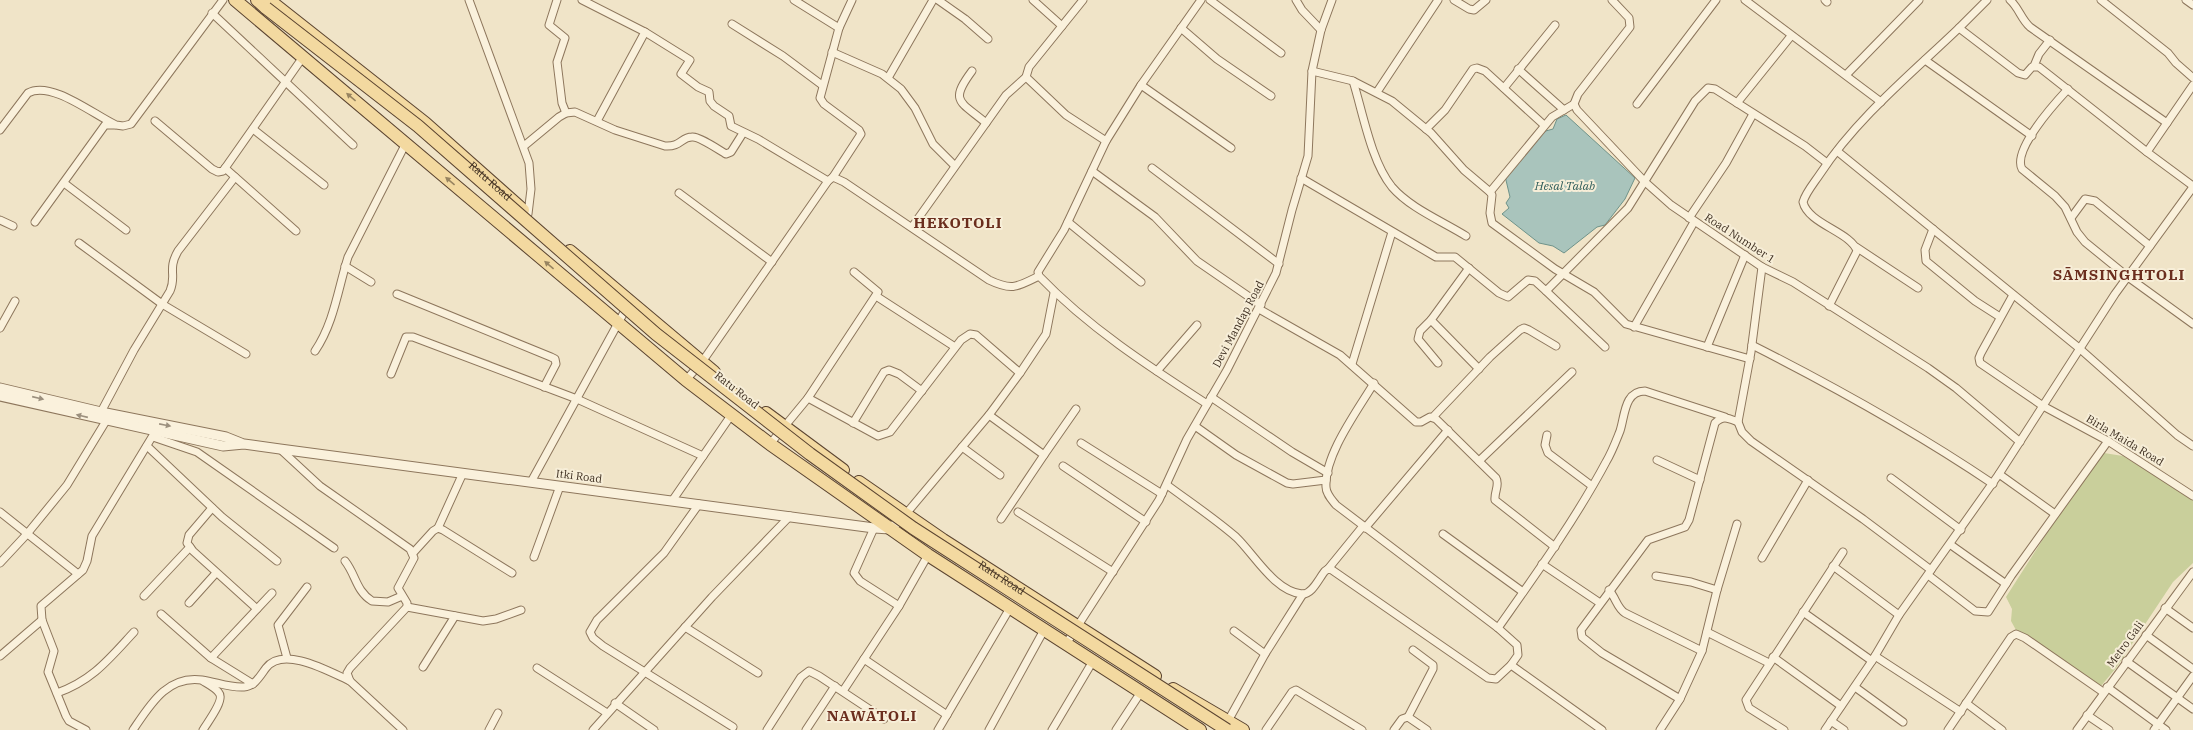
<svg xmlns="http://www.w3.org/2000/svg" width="2193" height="730" font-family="'IBM Plex Serif',serif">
	<rect width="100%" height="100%" fill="#f0e4c8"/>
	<polygon fill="#c9cf9b" points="2104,453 2123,456 2193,499 2193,563 2173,582 2116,668 2101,686 2089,681 2016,630 2011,621 2012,609 2006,597 2059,514"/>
	<polygon fill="#a9c4bc" stroke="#6f938a" points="1566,115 1635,178 1625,199 1605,225 1597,227 1564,253 1553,246 1539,243 1502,214 1509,208 1506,203 1510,197 1505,176 1542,132 1553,129 1557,119"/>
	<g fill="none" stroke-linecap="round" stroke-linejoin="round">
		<defs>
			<g id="minor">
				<polyline points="469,0 529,163 531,189 528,214"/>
				<polyline points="557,0 549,25 565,38 557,62 562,103 566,113"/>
				<polyline points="582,0 645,32 690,60 681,74 698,87 709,92 710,101 714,106 729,116 731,126 758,139 828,181"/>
				<polyline points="794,0 839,28"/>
				<polyline points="938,0 965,19 988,39"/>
				<polyline points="1033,0 1062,26"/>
				<polyline points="1083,0 1029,67 1026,77 1066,115 1106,141"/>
				<path d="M1201 0 1141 85 1106 141 1064 230 1038 272 1039 276C1088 327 1148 366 1207 404"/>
				<polyline points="1210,0 1281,53"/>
				<polyline points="1296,0 1302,10 1321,30"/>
				<polyline points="1454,0 1469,9 1474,10 1486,0"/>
				<polyline points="1612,0 1629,18 1630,27 1578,94 1574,104 1577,110 1644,181 1671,205 1762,267 1793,282 1928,368 1956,388 2020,442"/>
				<polyline points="1745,0 1881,102"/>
				<polyline points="1825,0 1827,2"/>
				<polyline points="1987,0 1959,28 2018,73 2025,75 2032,67 2039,67 2147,152"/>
				<path d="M2010 0C2019 8 2021 19 2030 27L2167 123"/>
				<polyline points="2101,0 2168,53 2176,63 2193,78"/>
				<polyline points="2186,0 2193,5"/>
				<polyline points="212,13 353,145"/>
				<polyline points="732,24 783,56 822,85"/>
				<polyline points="1181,28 1217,59 1271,96"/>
				<polyline points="832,52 882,74 901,89 915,108 933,144 954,165"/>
				<polyline points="1925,60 2032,136"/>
				<polyline points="2034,66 2039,54 2050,40"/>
				<polyline points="1518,69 1564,110"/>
				<path d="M972 71C949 102 960 101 986 123"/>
				<polyline points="1312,71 1353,81 1392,101 1431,133 1464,170 1490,192 1492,195 1490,213 1492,223 1555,269 1594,292 1626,324 1750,359"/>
				<polyline points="1846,75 1919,0"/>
				<polyline points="888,78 933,0"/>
				<path d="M1353 81C1363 113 1371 161 1392 187 1410 208 1442 221 1466 236"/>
				<polyline points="1141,85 1231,148"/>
				<polyline points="2193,85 2147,152 2193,186"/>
				<polyline points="1504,88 1555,25"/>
				<path d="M2068 89C2055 103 2012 150 2022 169L2055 196 2065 207 2077 232 2085 242 2128 277 2193 324"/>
				<polyline points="1377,92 1438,0"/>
				<polyline points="1737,103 1791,36"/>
				<polyline points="1637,104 1716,0"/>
				<polyline points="155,121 212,169 218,172 223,171 303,57"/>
				<polyline points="597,121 645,32"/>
				<polyline points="253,129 324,185"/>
				<polyline points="1426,129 1445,110 1473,69 1477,68 1485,71 1544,125"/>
				<path d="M0 130 28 93C51 80 94 115 116 125L123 126 131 124 223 0"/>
				<path d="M524 146 559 117 566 113 575 112 615 130 665 146C681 147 681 137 692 137 699 136 719 150 726 154L731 152 743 133"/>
				<polyline points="1837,151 2079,348 2177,435 2193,446"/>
				<polyline points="225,168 296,231"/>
				<polyline points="1152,168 1279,264"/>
				<polyline points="1092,171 1155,217 1197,261 1261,305"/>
				<polyline points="833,177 861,134 859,130 824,104 820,98 839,28 852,0"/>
				<polyline points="1301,178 1436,257 1455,257 1499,293 1508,297 1528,280 1535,281 1546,291 1628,208 1695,101 1708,88 1715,89 1805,146 1827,163"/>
				<polyline points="64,183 126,230"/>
				<polyline points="1490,192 1552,117 1574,104"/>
				<polyline points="679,193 772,262"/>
				<polyline points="1689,218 1726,163 1753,114"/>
				<polyline points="2071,218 2085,199 2095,201 2150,246"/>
				<polyline points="0,220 13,226"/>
				<polyline points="35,222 105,125 114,125"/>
				<polyline points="1068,222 1141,282"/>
				<polyline points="912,227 1006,95 1026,77"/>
				<polyline points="1933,229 1925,250 1926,261 1975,301 2000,317"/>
				<polyline points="79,243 162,304 246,354"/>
				<polyline points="1856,247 1918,288"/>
				<polyline points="345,266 371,282"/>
				<polyline points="1762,267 1751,352 1738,422 1742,432 1751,441 1863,519 1931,570"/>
				<polyline points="1469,268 1431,320 1479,369"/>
				<polyline points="1546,291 1605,347"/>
				<polyline points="397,294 551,357 555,359 556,364 544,387"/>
				<polyline points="2013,295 1981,353 1979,358 1980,363 2043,406 2108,441 2193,496"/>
				<polyline points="876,296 955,347"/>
				<path d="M1829 306 1857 251C1851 232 1808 224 1803 202 1806 192 1814 183 1820 174 1857 118 1911 74 1959 28"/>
				<path d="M1259 309 1340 355 1416 422H1421L1430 417 1436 419 1496 478C1500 485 1494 492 1495 500L1555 547"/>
				<polyline points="1431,320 1420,331 1418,339 1438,363"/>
				<polyline points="1634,327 1694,222"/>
				<polyline points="0,328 15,301"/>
				<path d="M1752 345C1835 387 1916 432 1993 484"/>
				<polyline points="1707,347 1745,255"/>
				<path d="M315 351C334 323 338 289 348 257L406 143"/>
				<polyline points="1352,364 1392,232"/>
				<polyline points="1157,371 1197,325"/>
				<polyline points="391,374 406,337 413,337 577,399 703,456"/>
				<path d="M686 380 702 362 828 181 833 177 844 182 989 280C1012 291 1017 287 1039 276"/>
				<path d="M1374 383C1358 410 1324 455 1326 487 1326 494 1332 500 1336 505L1498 628 1517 645 1518 655 1511 665 1602 730"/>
				<polyline points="1211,397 1292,452 1328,473"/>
				<polyline points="808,398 878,292 854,272"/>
				<path d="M101 412 134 350 170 291C177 275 167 270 178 251L235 177"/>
				<polyline points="989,415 1044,455 1001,519"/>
				<polyline points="1433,417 1490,357 1520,330 1524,328 1529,330 1556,346"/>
				<polyline points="853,423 884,372 889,370 899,374 922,391"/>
				<polyline points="1195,426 1236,455 1287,483 1293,484 1326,480"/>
				<polyline points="1547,435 1545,445 1548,453 1592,486"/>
				<polyline points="153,437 197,452 334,548"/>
				<polyline points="1081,443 1162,494"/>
				<polyline points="770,444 808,398 878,436 890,432 961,340 970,334 976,335 1020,373"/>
				<polyline points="147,446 222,517 277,561"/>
				<polyline points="962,447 1000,475"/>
				<polyline points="280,449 320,486 410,549 414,558 398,588 407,603 407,607 350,668 347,673 350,681 403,730"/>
				<polyline points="1044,455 1076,409"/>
				<polyline points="1657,460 1700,480"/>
				<polyline points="1479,461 1572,372"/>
				<polyline points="1063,466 1146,522"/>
				<polyline points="1999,474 2055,514"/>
				<polyline points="1891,478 1961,530"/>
				<polyline points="531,482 628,305"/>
				<path d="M1167 485C1190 502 1214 518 1236 537 1254 554 1275 592 1302 594 1312 595 1319 578 1325 571L1328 569 1332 570 1488 678 1496 679 1511 665"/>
				<polyline points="672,501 732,414"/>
				<polyline points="699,504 664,553 597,620 590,632 593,638 603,646 733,727"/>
				<polyline points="212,508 189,535 187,543 193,551 257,609"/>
				<polyline points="0,512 78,574"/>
				<polyline points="1018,512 1113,572"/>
				<polyline points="905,515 989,415 1020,373 1046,334 1054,293"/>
				<polyline points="438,528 463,473"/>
				<polyline points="874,528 854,573 860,581 899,606"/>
				<polyline points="1365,528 1448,430"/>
				<polyline points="1443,534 1523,592"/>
				<polyline points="1951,545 2006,584"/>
				<polyline points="413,553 433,531 438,528 443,530 512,573"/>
				<polyline points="534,557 560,486"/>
				<polyline points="1762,558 1808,480"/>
				<path d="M345 561C356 575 356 591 372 601L388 602 402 596"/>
				<polyline points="0,563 27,534 67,485 106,421"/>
				<polyline points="1542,564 1600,603"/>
				<polyline points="1833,566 1899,615"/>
				<polyline points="1328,569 1363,526"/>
				<polyline points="1928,575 1975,611 1988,612 2011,576 2108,441"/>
				<polyline points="1656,576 1691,582 1717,590"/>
				<path d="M1609 590C1616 598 1617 608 1625 613L1702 651"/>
				<polyline points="144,596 190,547"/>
				<polyline points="189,603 216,573"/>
				<polyline points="407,607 483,621 496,619 521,610"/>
				<polyline points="2165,608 2193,628"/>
				<polyline points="1803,612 1872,661"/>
				<polyline points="161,614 211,658 253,684"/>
				<polyline points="685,627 758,673"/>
				<path d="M1498 628C1536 574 1575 520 1606 462 1612 452 1616 441 1620 431 1625 416 1624 391 1645 391L1725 417"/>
				<polyline points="1707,632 1769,663"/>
				<polyline points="2146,635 2193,669"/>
				<polyline points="1066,644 1159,500 1187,439 1227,370 1276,273 1292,210 1308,156 1312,71 1321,30 1332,0"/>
				<polyline points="1265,654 1303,594"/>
				<polyline points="0,656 42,620"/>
				<polyline points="1875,656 1961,712"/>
				<polyline points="1773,657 1841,706"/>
				<polyline points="211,658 272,593"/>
				<polyline points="287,658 278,625 307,587"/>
				<polyline points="864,659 947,715"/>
				<polyline points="2126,661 2193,709"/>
				<polyline points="423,667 455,616"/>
				<polyline points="537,668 607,713"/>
				<polyline points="1855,687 1903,722"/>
				<polyline points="2107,687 2166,730"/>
				<polyline points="843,691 899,606 928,555"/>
				<path d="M57 693C93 680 109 659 134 632"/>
				<path d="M1680 699 1602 653 1582 637 1581 630 1648 540 1685 527 1689 520 1715 423C1723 415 1728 418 1738 422"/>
				<polyline points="615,703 654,730"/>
				<polyline points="1966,703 2002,730"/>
				<polyline points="2087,715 2109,730"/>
				<polyline points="1408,717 1433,669 1433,665 1413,650"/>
				<polyline points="1228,721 1265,654 1234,631"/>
				<polyline points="1831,721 1844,730"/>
				<polyline points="86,730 69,721 66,716 48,672 54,651 42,620 41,606 83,570 87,561 92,536 155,432"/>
				<path d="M133 730C150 705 167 675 202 680 216 682 230 688 244 687 255 686 260 676 266 668 283 645 330 672 350 681"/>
				<path d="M203 730C207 723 225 700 219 693 216 688 208 684 203 681"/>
				<polyline points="489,730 498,713"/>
				<polyline points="593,730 712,597 790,516"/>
				<polyline points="767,730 801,677 809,671 819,676 884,719"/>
				<polyline points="806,730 835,686"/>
				<polyline points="938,730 1010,608"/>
				<polyline points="989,730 1044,630"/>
				<polyline points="1052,730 1093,661"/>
				<polyline points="1116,730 1141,692"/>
				<polyline points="1266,730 1292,692 1296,690 1362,730"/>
				<polyline points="1394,730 1402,719 1408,717 1427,730"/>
				<polyline points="1660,730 1680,699 1702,651 1717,590 1737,524"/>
				<polyline points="1784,730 1749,708 1746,700 1843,552"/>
				<polyline points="1825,730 1872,661 1899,615 1999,474 2115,294 2193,187"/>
				<polyline points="1948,730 2011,637 2016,634 2025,638 2103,692"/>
				<polyline points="2077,730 2193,572"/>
				<polyline points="2154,730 2193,676"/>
			</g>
			<g id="tertiary">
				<polyline points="0,388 101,412 226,437 241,443"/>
				<polyline points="0,396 223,446 244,444 280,449 874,528 890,529 904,516"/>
			</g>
			<g id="primary">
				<polyline points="235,0 686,380 770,444 928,555 1200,730"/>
				<polyline points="257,0 266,8"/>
				<path id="s1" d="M269 0 425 123 523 210"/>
				<polyline points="570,251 714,372"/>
				<polyline points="766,413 843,470"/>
				<path id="s2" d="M859 482 943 540 1155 676"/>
				<polyline points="1173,689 1243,730"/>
			</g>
		</defs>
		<use href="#minor" stroke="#8d765c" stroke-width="9"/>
		<use href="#tertiary" stroke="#8d765c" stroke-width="11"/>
		<use href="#primary" stroke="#5b4430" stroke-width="14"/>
		<use href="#minor" stroke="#faf1dc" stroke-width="7"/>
		<use href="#tertiary" stroke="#faf1dc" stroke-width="9"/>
		<use href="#primary" stroke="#f3d9a0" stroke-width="12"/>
		<defs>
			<polyline id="primary-bridge" points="266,8 418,126 656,334 810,454 913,528 1227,730"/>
		</defs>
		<use href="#primary-bridge" stroke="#5b4430" stroke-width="14" stroke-linecap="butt"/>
		<use href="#primary-bridge" stroke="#f3d9a0" stroke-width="12"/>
	</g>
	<defs><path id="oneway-solid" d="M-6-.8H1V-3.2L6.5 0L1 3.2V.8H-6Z"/></defs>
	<g fill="#988460">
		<use href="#oneway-solid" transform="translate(351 97) rotate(-140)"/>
		<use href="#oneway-solid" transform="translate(450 181) rotate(-140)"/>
		<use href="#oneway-solid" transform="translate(549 265) rotate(-140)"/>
	</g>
	<g fill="#9c907e">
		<use href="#oneway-solid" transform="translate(38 398) rotate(13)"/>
		<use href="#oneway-solid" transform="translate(82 416) rotate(-167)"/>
		<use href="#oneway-solid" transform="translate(165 425) rotate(11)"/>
	</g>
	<g text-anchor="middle" stroke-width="4" stroke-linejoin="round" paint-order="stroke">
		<g font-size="11" fill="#3d2e20" stroke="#f7eed8">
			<text dy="4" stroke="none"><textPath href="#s1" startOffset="286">Ratu Road</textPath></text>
			<text transform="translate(1740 238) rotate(33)" y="4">Road Number 1</text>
			<text transform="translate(1238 324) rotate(-62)" y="4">Devi Mandap Road</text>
			<text transform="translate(737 390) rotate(38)" y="4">Ratu Road</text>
			<text transform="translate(2125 440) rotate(31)" y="4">Birla Maida Road</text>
			<text transform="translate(579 476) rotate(7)" y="4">Itki Road</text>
			<text dy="4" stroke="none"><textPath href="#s2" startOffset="172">Ratu Road</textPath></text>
			<text transform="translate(2125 644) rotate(-54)" y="4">Metro Gali</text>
		</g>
		<g font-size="12" font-style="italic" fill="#2f5d5a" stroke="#f7eed8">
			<text x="1565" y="190">Hesal Talab</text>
		</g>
		<g font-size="15" font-weight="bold" letter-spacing="1" fill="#6b2e1e" stroke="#f7eed8">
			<text x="958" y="228">HEKOTOLI</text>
			<text x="2119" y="280">SĀMSINGHTOLI</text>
			<text x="872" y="721">NAWĀTOLI</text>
		</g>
	</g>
</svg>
